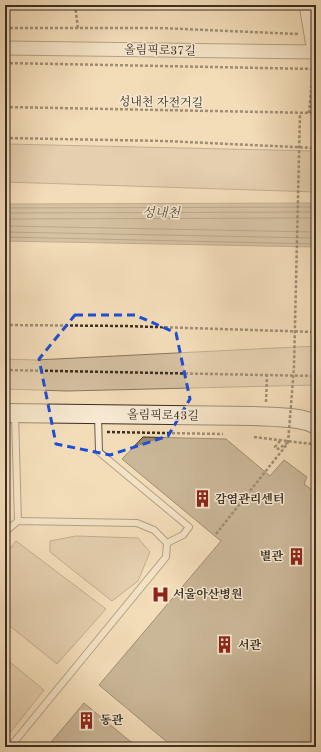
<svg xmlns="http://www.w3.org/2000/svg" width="321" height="752" font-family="'Old Standard TT','Noto Serif KR',serif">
	<rect width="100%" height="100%" fill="#f3ddb9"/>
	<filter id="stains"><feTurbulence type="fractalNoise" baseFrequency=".005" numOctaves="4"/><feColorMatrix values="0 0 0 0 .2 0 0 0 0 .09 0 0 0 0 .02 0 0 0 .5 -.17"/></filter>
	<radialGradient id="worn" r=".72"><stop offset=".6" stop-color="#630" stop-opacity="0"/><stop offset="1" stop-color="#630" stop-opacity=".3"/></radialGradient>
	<g fill="#d4bf9f" stroke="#877760">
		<polygon points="5,144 316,151 316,192 5,182"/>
		<polygon points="316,346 316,385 67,391 5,389 5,359 36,360"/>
		<polygon points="76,536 138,538 150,552 138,581 112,601 50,552 50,541"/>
		<polygon points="16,541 106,609 57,664 5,622 5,555"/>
		<polygon points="5,658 44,690 5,739"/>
	</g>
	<polygon fill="#b4a285" stroke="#83745d" points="316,203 316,247 5,241 5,204"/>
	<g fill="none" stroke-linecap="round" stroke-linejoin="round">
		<g stroke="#776853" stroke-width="1">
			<polyline points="5,208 316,207"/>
			<polyline points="5,213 316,212"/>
			<polyline points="5,219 316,218"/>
			<polyline points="5,226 316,232"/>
			<polyline points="5,232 316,238"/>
			<polyline points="5,237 316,244"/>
		</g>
	</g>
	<g fill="#9a8970" stroke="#3a2f21">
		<polygon points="143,437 226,439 270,476 284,460 307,477 304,484 316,493 316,511 310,518 316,522 316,747 173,747 99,685 221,541 122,459"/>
		<polygon points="84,703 126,738 138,747 47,747"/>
	</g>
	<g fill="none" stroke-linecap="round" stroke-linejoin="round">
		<defs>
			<g id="lane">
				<polyline points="15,415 18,521"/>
				<polyline points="98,416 99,452 189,527 183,535 167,543"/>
				<polyline points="5,532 18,521 137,523 154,530 167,543 166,557 10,747"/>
			</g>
			<g id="street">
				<polyline points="306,5 314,52"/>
				<polyline points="5,48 316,52"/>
			</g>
			<path id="secondary" d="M5 413 253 416C269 417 303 416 316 425"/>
		</defs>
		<use href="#lane" stroke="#685a47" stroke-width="8"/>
		<use href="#street" stroke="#685a47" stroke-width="15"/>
		<use href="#secondary" stroke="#3a2f21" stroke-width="20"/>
		<g stroke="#3a2f21" stroke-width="2.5" stroke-dasharray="3 2" stroke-linecap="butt">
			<polyline points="75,5 78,28"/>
			<polyline points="5,28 160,28 298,34"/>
			<polyline points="5,63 316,69"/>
			<polyline points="5,107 316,113"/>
			<polyline points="309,113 313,69"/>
			<polyline points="5,138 165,141 316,148"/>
			<polyline points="5,325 125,326 316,332"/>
			<polyline points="5,370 316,376"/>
			<polyline points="266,402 267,375"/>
			<polyline points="107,432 223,434"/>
			<polyline points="254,437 312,444 316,449"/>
			<polyline points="280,441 275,447 278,449 287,443"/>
			<polyline points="216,534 288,443"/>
		</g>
		<use href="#lane" stroke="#f7e9d2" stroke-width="6"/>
		<use href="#street" stroke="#f7e9d2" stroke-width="13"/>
		<use href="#secondary" stroke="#f7e9d2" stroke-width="18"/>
		<polyline stroke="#3a2f21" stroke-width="2.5" stroke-dasharray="3 2" stroke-linecap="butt" points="288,443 294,367 300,114"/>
	</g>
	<path d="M0 0H321V752H0ZM75 315H135L176 333 190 399 168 436 110 455 56 444 39 359Z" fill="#f3ddb9" fill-opacity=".55" fill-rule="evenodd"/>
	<path fill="none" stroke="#1d4ed8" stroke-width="3" stroke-dasharray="8 5" stroke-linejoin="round" d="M75 315H135L176 333 190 399 168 436 110 455 56 444 39 359Z"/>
	<defs>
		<symbol id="building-bare" viewBox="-9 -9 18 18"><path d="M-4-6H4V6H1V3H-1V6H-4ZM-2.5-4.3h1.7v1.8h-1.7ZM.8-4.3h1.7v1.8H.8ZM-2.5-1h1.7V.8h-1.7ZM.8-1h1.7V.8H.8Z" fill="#8f2418" stroke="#f7e9d2" stroke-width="2.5" paint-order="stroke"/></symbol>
		<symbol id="hospital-bare" viewBox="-9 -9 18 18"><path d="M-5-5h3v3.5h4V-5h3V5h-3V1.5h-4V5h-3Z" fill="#8f2418" stroke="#f7e9d2" stroke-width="2.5" paint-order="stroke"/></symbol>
	</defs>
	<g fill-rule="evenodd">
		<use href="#building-bare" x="190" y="486" width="25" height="25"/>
		<use href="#building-bare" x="284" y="544" width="25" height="25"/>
		<use href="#hospital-bare" x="148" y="582" width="25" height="25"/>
		<use href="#building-bare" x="212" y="632" width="25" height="25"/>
		<use href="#building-bare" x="74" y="708" width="25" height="25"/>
	</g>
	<g text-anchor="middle" stroke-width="3" stroke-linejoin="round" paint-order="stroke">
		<g font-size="12" fill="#3a2f21" stroke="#f7e9d2">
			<text transform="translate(160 50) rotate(1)" y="4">올림픽로37길</text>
			<text transform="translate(161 102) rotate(1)" y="4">성내천 자전거길</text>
			<text transform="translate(163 415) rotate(1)" y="4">올림픽로43길</text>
		</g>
		<g font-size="12" font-weight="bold" fill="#3a2f21" stroke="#f7e9d2" text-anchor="start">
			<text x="215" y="503">감염관리센터</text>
			<text x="283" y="560" text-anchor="end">별관</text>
			<text x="173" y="598">서울아산병원</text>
			<text x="238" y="649">서관</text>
			<text x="100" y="724">동관</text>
		</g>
		<g font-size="13" font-style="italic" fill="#584c3a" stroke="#f7e9d2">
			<text transform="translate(161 212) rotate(1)" y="5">성내천</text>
		</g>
	</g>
	<rect width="321" height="752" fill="none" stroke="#f3ddb9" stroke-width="20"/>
	<rect x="6" y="6" width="309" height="740" fill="none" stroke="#3a2f21" stroke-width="2"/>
	<rect x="10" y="10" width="301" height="732" fill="none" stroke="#3a2f21"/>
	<rect width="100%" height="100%" filter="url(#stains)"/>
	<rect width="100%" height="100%" fill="url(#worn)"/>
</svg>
